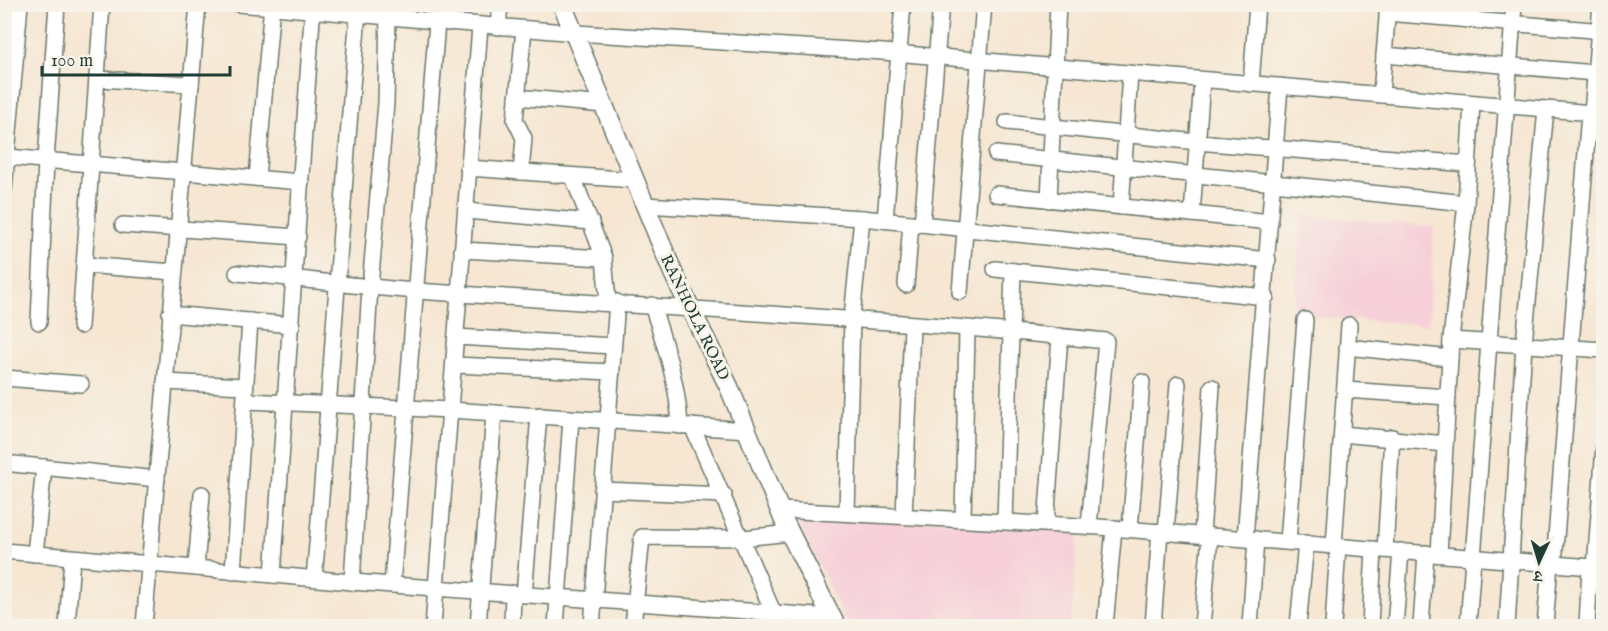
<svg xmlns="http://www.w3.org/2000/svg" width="1608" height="631" font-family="'IM FELL English','Noto Serif Devanagari',serif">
	<rect width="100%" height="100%" fill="#f7f3e8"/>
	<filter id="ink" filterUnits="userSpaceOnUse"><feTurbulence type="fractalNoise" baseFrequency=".0167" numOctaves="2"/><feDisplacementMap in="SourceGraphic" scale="12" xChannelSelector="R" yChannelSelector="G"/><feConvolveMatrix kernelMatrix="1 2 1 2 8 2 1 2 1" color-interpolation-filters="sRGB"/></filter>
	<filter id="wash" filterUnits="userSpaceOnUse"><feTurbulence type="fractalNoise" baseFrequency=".008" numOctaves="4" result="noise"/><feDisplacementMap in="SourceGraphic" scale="24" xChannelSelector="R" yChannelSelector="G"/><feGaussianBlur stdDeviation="1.35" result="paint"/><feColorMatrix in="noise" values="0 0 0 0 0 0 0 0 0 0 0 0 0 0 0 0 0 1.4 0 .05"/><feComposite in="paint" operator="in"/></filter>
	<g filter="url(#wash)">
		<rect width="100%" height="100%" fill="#f6e6d2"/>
		<g fill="#f6cfd8">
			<polygon points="1302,215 1434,227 1428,325 1293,315"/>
			<polygon points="793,511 1079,529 1071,626 903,626 846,623"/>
		</g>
	</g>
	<g filter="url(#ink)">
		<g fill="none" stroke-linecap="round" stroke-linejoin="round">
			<defs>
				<g id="minor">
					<polyline points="238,4 576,33 883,52 1604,114"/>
					<polyline points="1387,13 1604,31"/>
					<polyline points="448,23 449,4"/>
					<polyline points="498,27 500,4"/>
					<polyline points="1384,55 1595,73"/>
					<polyline points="97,79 191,84"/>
					<polyline points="1251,84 1257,4"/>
					<polyline points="1381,95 1388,5"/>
					<polyline points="517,97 604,105"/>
					<polyline points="1592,113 1601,4"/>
					<polyline points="1007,122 1197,142 1468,164"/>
					<polyline points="996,154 1466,203"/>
					<polyline points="7,157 301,182"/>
					<polyline points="468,168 634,180"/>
					<polyline points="521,172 524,138 515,120 524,29"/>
					<polyline points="573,177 604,258 608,302"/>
					<polyline points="257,178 272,4"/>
					<polyline points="4,190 20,4"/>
					<polyline points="996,194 1270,222"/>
					<polyline points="1049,200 1058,4"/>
					<polyline points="645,205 862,218 1268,260"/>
					<polyline points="1121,207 1130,74"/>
					<polyline points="466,211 591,222"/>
					<polyline points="1192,214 1202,81"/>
					<polyline points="885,220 903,4"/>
					<polyline points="922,224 941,4"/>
					<polyline points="123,225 298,237"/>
					<polyline points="462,250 604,258"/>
					<polyline points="84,265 174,272"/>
					<polyline points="995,269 1266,297"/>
					<path d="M237 273C298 278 358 287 418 291 647 308 878 317 1106 341L1089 526"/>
					<polyline points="906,285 911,223"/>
					<polyline points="960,292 984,4"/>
					<path d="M652 305C665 345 678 384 680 426"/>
					<polyline points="170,314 292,325"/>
					<polyline points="39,322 46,160 57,4"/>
					<polyline points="80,326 102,4"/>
					<polyline points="456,337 613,346"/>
					<polyline points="1451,340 1604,350"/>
					<polyline points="1347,347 1450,358"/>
					<polyline points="454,365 612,372"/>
					<polyline points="4,378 81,384"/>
					<polyline points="165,382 244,386"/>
					<polyline points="1345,390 1448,397"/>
					<polyline points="245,401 451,410 747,430"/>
					<polyline points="692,426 774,614"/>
					<polyline points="1342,434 1445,444"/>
					<polyline points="4,463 157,479"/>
					<polyline points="602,490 724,495"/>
					<polyline points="780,510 1099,527 1604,568"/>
					<polyline points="847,513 852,317 862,218"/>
					<polyline points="904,516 912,326"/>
					<polyline points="963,519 967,329"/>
					<polyline points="1005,521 1013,271"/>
					<polyline points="1046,524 1060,337"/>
					<polyline points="1130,529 1142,382"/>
					<polyline points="1166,532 1178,384"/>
					<polyline points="1202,535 1212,387"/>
					<polyline points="1245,538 1280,86"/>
					<polyline points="1288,542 1305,320"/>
					<polyline points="1334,546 1349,325"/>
					<polyline points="1385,550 1392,437"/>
					<polyline points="4,551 352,582 830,617"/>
					<polyline points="35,554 44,467"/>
					<polyline points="1439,554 1451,340 1466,203 1472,103"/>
					<polyline points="1554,564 1589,113"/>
					<polyline points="1595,567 1604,447"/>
					<polyline points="196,568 202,494"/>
					<polyline points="233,572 250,321"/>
					<polyline points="273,575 313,4"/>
					<path d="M314 578C331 394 341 210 357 27L356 4"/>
					<polyline points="352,582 370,287 386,103 388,16"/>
					<polyline points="392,585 437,22"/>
					<polyline points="524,595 539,415"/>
					<polyline points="67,626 72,558"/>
					<polyline points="144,626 198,4"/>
					<polyline points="433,626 480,26"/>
					<polyline points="478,626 494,413"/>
					<polyline points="512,626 513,593"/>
					<polyline points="556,626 571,419"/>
					<polyline points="592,626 617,302"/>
					<polyline points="633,626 642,537 743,538 790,533"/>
					<polyline points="1105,626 1114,528"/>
					<polyline points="1153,626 1160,531"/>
					<polyline points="1202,626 1210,536"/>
					<polyline points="1250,626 1256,539"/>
					<polyline points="1298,626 1306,543"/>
					<polyline points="1333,626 1338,546"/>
					<polyline points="1370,626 1374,549"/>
					<polyline points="1395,626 1401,551"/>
					<polyline points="1421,626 1426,553"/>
					<polyline points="1468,626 1514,4"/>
					<polyline points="1507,626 1524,344 1546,109"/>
					<polyline points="1545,626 1550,564"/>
					<polyline points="1587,626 1590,567"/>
				</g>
				<polyline id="tertiary" points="562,4 674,275 729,387 785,523 836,626"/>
			</defs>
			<use href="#minor" stroke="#6a786b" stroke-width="18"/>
			<use href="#tertiary" stroke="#6a786b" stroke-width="21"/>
			<use href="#minor" stroke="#fff" stroke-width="15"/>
			<use href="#tertiary" stroke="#fff" stroke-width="18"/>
		</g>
	</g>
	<g text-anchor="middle" stroke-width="6" stroke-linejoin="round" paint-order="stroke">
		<g font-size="16" fill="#1f3d34" stroke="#f7f3e8">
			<text transform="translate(696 317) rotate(64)" y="6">RANHOLA ROAD</text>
		</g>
	</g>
	<rect width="1608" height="631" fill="none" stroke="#f7f3e8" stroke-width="24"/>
	<g transform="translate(1539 562) rotate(184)" stroke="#f7f3e8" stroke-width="4.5" paint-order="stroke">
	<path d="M0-4.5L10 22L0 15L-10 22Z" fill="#1f3d34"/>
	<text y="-9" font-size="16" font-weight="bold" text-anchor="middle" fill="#1f3d34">उ</text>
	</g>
	<path d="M42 66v9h188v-9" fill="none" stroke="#1f3d34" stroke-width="3"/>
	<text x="51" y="66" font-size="18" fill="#1f3d34" stroke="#f7f3e8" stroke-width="4.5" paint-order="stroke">100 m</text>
</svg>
